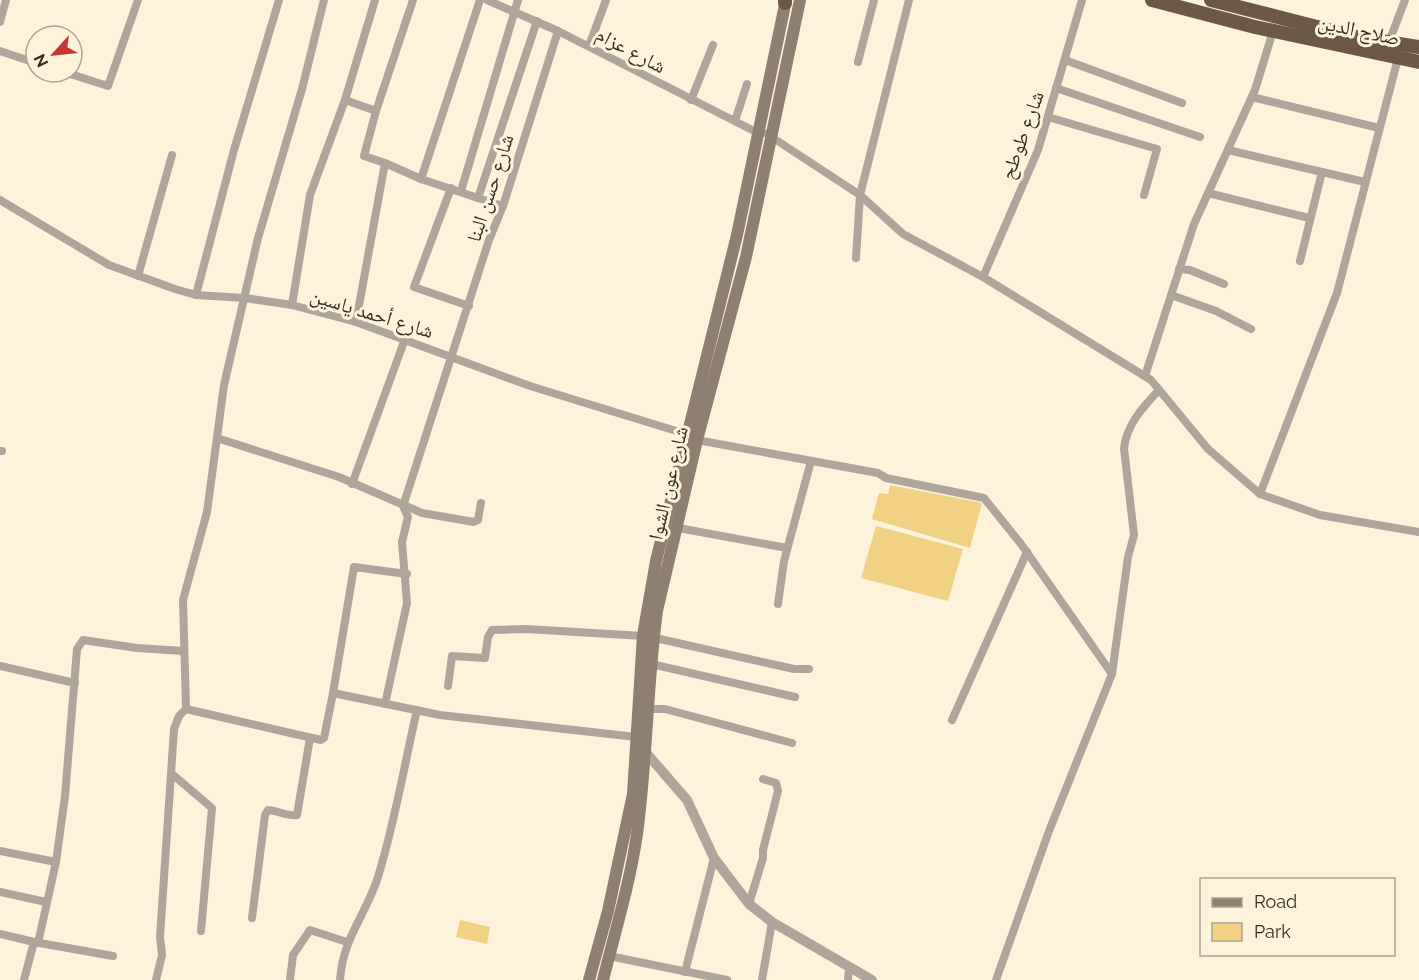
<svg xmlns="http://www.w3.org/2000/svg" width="1419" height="980" font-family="Raleway,'Noto Naskh Arabic',sans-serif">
	<rect width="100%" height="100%" fill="#fdf3da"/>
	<g fill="#f1d183">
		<polygon points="890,485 982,503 970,548 872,519 879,493 888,494"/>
		<polygon points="876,526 963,549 948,601 861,578"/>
		<polygon points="460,920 490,927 487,944 456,937"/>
	</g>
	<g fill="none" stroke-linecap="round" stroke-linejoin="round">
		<g stroke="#afa59a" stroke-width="8">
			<polyline points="324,0 302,89 258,238 224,385 207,512 183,600 186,709 321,740 324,738 333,693 440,715 636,737"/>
			<polyline points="487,0 558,31 758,133"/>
			<polyline points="0,22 6,0"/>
			<polyline points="1389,42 1405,0"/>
			<polyline points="589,46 606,0"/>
			<polyline points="0,51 36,63"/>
			<polyline points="1065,60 1182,103"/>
			<polyline points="858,62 874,0"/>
			<polyline points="64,72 108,86 138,0"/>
			<polyline points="1056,88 1200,137"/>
			<polyline points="1252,97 1379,128"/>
			<polyline points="345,100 375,0"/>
			<polyline points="691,100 713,45"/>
			<polyline points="376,111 364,156 385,163"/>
			<polyline points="1048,117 1157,149 1144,195"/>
			<polyline points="735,121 747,84"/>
			<polyline points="767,134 860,195 903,234 983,277 1151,380 1208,449 1260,494 1320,515 1419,532"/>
			<polyline points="1228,150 1365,182"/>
			<polyline points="421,179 478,198 537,21"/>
			<polyline points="451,188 414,287 469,306"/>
			<polyline points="461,191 518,0"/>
			<polyline points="1208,193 1309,218"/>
			<polyline points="478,198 503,206"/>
			<polyline points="0,200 109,265 175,289 196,295 245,298 292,305 356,322 530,386 686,434 697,440 878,473 886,478 984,498 1021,544 1112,674"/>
			<polyline points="856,258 860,195 909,0"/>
			<polyline points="1300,261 1322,172"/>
			<polyline points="1179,269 1190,270 1224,284"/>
			<polyline points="138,276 172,155"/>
			<polyline points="983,277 1038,150 1082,0"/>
			<polyline points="196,295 234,150 279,0"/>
			<polyline points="1171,295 1216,311 1251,329"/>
			<polyline points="292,305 310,195 345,100 376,111 413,0"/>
			<polyline points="356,322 385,163 421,179 480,0"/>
			<polyline points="1145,376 1194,224 1255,90 1273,31"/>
			<polyline points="217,438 339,477 422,513 474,522 478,520 481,503"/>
			<polyline points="0,451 2,451"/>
			<polyline points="352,484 405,339"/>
			<polyline points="1260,494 1337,293 1398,58"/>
			<polyline points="673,527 787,548"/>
			<polyline points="778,604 784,561 811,461"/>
			<polyline points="651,637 794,669 809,669"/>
			<polyline points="647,663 795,697"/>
			<polyline points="0,666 75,683"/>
			<polyline points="448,686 452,656 485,658 488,637 492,630 526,629 643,636"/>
			<polyline points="333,693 354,567 407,574"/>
			<polyline points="385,704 407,603 402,542 408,517 403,506 489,240 503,206 558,31"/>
			<polyline points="645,709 665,709 792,743"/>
			<polyline points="952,720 1027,552"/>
			<polyline points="172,774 212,808 201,931"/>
			<polyline points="0,851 56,862"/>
			<polyline points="0,892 46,902"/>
			<polyline points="749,904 763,858 763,850 778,791 776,783 763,779"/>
			<path d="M252 918 265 815 268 810C278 810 287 817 297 815L310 738"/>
			<polyline points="0,934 34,942"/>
			<polyline points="38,943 56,862 65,796 77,649 83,640 137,648 184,651"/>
			<polyline points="609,956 727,980"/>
			<polyline points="685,972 714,858"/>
			<polyline points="24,980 34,942 113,956"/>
			<polyline points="156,980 162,955 160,937 174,729 179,716 186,709"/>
			<polyline points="290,980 293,955 310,930 347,942"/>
			<path d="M340 980C343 937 366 915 378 877 395 822 404 766 417 710"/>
			<polyline points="762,980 772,922"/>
			<polyline points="848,980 849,969"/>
			<path d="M996 980 1049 831 1112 674 1128 557 1134 535 1124 448C1127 424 1143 407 1159 390"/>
		</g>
		<polyline stroke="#afa59a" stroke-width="10" points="642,748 687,800 714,858 749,904 772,922 872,980"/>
		<g stroke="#8e7f70" stroke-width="12">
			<polyline points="589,980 608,911 633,794 643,635 656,561 737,235 786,0"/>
			<path d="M603 980C615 932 630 883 637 834 647 760 647 685 657 611L697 440 746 257 800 0"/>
		</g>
		<g stroke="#6c5845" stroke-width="14">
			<polyline points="785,0 785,3"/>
			<polyline points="1152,0 1255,27 1419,62"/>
			<polyline points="1211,0 1356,37 1419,47"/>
		</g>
	</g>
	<g text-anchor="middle" stroke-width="6" stroke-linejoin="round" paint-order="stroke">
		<g font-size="20" fill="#342f23" stroke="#fdf3da">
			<text transform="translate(1359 30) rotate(12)" y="7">صلاح الدين</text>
			<text transform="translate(631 50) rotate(28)" y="7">شارع عزام</text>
			<text transform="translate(1022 135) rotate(-70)" y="7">شارع طوطح</text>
			<text transform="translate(490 188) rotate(-72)" y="7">شارع حسن البنا</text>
			<text transform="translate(372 313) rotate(17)" y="7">شارع أحمد ياسين</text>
			<text transform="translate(668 483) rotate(-77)" y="7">شارع عون الشوا</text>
		</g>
	</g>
	<rect x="1200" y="878" width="195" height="78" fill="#fdf3da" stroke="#ada591" stroke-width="1.5"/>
	<rect x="1212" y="898" width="30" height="9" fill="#8e7f70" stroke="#ada591" stroke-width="1.5"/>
	<text x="1254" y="908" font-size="18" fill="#342f23">Road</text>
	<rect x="1212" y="923" width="30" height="18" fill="#f1d183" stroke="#ada591" stroke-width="1.5"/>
	<text x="1254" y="938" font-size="18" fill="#342f23">Park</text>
	<g transform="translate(54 54) rotate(243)"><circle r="28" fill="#fdf3da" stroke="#ada591" stroke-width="1.5"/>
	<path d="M0-4.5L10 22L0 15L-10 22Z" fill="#c53635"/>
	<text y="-9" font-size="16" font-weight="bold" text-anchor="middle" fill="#342f23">N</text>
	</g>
</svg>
